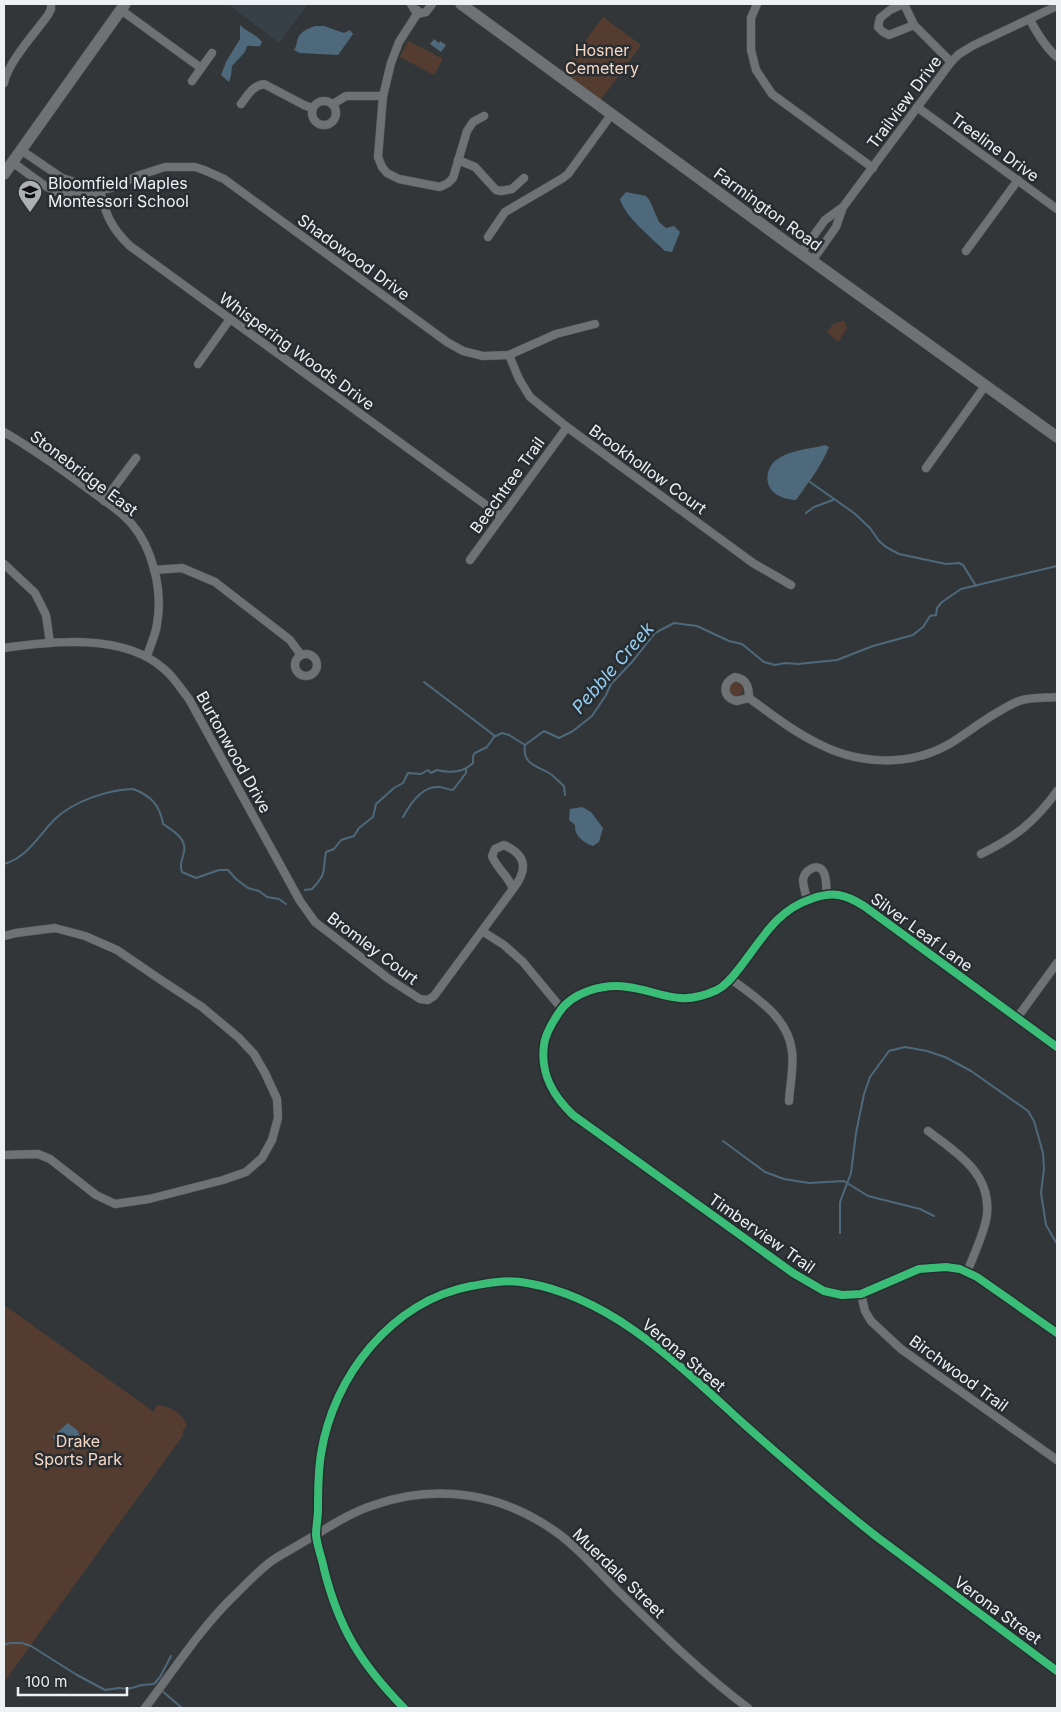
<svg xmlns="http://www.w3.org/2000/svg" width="1061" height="1712" font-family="Inter,sans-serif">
	<rect width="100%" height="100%" fill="#333638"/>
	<polygon fill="#364046" points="228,4 308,4 279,43"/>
	<g fill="#543d30">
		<polygon points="603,17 641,45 600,101 562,72"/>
		<polygon points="408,41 443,59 434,75 400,57"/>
		<polygon points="844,321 847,328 838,342 827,332 834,323"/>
		<circle cx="736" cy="689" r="7"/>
		<path d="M4 1305 154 1412 156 1406 159 1405C172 1408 183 1413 187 1426L182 1432 184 1434 4 1682Z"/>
	</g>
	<g fill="#4d697b">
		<path d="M240 25C247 32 256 34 262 42L260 46C255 47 252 45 247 46L245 52 232 66 231 76 229 82 221 75 226 62 240 39Z"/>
		<path d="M315 26H324L344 33 350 30 353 34 338 55 300 53 294 50C297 46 296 43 298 38 300 32 309 28 315 26Z"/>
		<polygon points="434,39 439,43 440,41 446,45 441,52 430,44"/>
		<path d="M626 192 646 196 650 201 659 222 666 228 674 226 680 232 672 252 665 251C652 238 625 217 620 199Z"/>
		<path d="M825 445 829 447C821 467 808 483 796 500 780 499 764 491 768 473 769 468 773 462 776 460 789 450 810 449 825 445Z"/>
		<path d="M582 807 591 812 603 828 599 842 593 846C584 843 574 836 575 825L569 820 570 809Z"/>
		<polygon points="68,1423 78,1431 81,1441 75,1450 64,1448 55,1442 53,1436"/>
	</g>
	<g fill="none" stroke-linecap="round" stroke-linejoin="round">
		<g stroke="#4d697b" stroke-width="2">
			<polyline points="810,482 854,513 870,528 879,541 886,547 899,554 946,564 959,563 963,565 976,586"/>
			<polyline points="806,513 814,507 833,500"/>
			<polyline points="424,682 495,736"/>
			<polyline points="525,745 544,731 559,738 573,731 592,716 606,695 611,684 632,662 655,633 674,623 697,626 729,641 742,644 764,662 775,665 785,663 798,664 837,660 873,646 913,635 923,627 930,616 936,615 937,608 942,602 961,589 1057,566"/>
			<path d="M525 745C522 765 538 766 549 773 554 776 559 782 564 786L565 795"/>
			<path d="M403 817C410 804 421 787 437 787 443 786 447 790 453 790L466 773V769"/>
			<path d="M4 864C27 858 39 835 55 819 74 801 107 790 133 789 150 795 160 805 163 824 175 832 189 840 183 856 181 863 180 866 182 872L196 878 219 870H228L236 879 248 888 259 891 267 897 279 899 286 904"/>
			<path d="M305 890 312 889C328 872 322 872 326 852L334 849 341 840 354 836 359 828 373 817 376 804 394 788 403 783 408 773 421 774 428 770 431 773 437 770C449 773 463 773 473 763V756L475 753 487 747 494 737 502 733 509 735 525 745"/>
			<polyline points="723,1141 765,1172 784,1179 809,1183 844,1181 868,1196 920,1209 934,1216"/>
			<polyline points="840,1233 840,1202 851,1173 856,1133 864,1094 870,1077 889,1051 905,1047 927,1051 945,1057 971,1071 1028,1111 1034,1121 1043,1153 1044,1169 1041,1193 1046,1225 1057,1244"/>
			<polyline points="4,1645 10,1643 22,1643 31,1646 77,1675 105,1690 119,1688 128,1689 142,1685 154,1684 160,1677 171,1656"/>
			<polyline points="161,1690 182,1708"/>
		</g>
		<defs>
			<g id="street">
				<polyline points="411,4 417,14 399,42 391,63 383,96 378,157 382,167 387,173 399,179 440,187 448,183 453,178 467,131 473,122 484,116"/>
				<polyline points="757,4 751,18 751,50 756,70 772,94 873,168"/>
				<polyline points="903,4 890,10 880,18 878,27 883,32 889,35 914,25"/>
				<polyline points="904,4 914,25 951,62"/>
				<polyline points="121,10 201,68"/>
				<polyline points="417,10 417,14 426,12 432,4"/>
				<path d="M1030 20C1037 33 1045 47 1057 57"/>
				<polyline points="192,81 212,53"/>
				<path d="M4 83C8 62 35 33 48 15L51 9V4"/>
				<circle cx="324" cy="113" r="12"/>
				<path d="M241 104C248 95 252 86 264 84L304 105 312 108"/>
				<polyline points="333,104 346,96 383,96"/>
				<polyline points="917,107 1057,209"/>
				<polyline points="21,150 62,178 100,190"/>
				<polyline points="458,160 475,167 496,190 501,191 512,189 524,178"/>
				<polyline points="12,162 45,186 59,193 71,195 91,196 100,190 111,188 140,175 165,167 195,167 204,170 224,179 447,342 463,351 483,356 509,355 556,334 595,324"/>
				<path d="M100 190C105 214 112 229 130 246L501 516"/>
				<polyline points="488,237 505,212 563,178 568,174 611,115"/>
				<polyline points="966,251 1018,180"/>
				<polyline points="801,253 825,220 843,207"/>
				<polyline points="812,261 836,227 843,207 951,62 959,54 974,45 1057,6"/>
				<polyline points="509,355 519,379 530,397 567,427 753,563 791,585"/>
				<polyline points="198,364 230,319"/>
				<path d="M4 432C31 448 57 466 83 485 98 497 118 508 131 523 153 548 163 591 157 624 156 634 150 646 147 656"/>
				<polyline points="926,468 985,386"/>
				<polyline points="104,501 136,458"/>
				<polyline points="470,560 567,427"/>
				<polyline points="4,564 35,593 46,615 50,643"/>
				<polyline points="154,570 182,568 215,582 290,640 301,655"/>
				<path d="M4 648C53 641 124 633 164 669 174 677 181 689 189 699L300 901 315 922 389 979 420 999 428 1000 434 996 513 889C508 875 497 869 492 856L495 849 504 845C527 855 528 870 513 889"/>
				<circle cx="306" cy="665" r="11"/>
				<path d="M735 677C747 679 749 687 749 698L736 701C722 697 722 683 735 677Z"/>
				<path d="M749 698C771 714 794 732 819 744 860 765 911 767 951 743 973 729 995 711 1019 701 1031 697 1045 698 1057 697"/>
				<path d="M981 854C1014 838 1035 822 1057 791"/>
				<path d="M807 900C806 894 803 886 803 880 804 871 817 862 823 871 827 877 826 888 827 895"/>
				<polyline points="482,931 504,945 523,962 561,1008"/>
				<polyline points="4,936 16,933 55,928 85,936 117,950 161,980 202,1007 239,1038 254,1054 265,1073 277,1099 278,1118 272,1140 262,1158 246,1172 223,1180 149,1199 115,1204 96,1195 50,1159 38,1154 4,1155"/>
				<path d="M731 979C756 998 788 1017 792 1051 794 1067 790 1085 789 1101"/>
				<polyline points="1017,1018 1057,963"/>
				<path d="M1057 1047 864 906C845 894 833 891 811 899 777 910 762 939 741 966 734 975 727 985 717 990 706 995 692 999 680 998 663 997 646 989 628 987 604 983 571 992 558 1014 552 1023 545 1034 544 1045 540 1074 553 1096 573 1115L793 1273 824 1291 842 1295 861 1294 919 1269 946 1267 960 1269 977 1277 1057 1333"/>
				<path d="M928 1131C957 1153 991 1173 987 1214 986 1229 973 1257 967 1272"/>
				<polyline points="861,1294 865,1311 871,1321 901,1349 1057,1460"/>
				<path d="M145 1708C174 1670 201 1627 236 1594 247 1583 263 1566 276 1558 288 1551 300 1544 312 1537 332 1525 352 1512 374 1505 437 1483 502 1493 556 1532 579 1548 597 1570 617 1590 659 1631 701 1673 748 1708"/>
				<path d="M404 1708C361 1664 339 1629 324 1569 322 1558 317 1546 316 1535 316 1526 318 1518 318 1509 318 1491 318 1472 321 1454 333 1376 392 1301 471 1286 490 1283 508 1279 527 1283 614 1298 682 1368 745 1425 788 1463 831 1501 877 1537L1057 1671"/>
			</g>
			<g id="secondary">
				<polyline points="461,4 801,253 1057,437"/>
				<polyline points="4,174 125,4"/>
			</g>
		</defs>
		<use href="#street" stroke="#525456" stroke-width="9"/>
		<use href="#secondary" stroke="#525456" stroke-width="12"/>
		<use href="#street" stroke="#6f7274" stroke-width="8"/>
		<use href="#secondary" stroke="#6f7274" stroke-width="11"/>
		<defs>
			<g id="cycleway">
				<path d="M1057 1047 864 906C845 894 833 891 811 899 777 910 762 939 741 966 734 975 727 985 717 990 706 995 692 999 680 998 663 997 646 989 628 987 604 983 571 992 558 1014 552 1023 545 1034 544 1045 540 1074 553 1096 573 1115L793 1273 824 1291 842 1295 861 1294 919 1269 946 1267 960 1269 977 1277 1057 1333"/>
				<path d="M404 1708C361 1664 339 1629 324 1569 322 1558 317 1546 316 1535 316 1526 318 1518 318 1509 318 1491 318 1472 321 1454 333 1376 392 1301 471 1286 490 1283 508 1279 527 1283 614 1298 682 1368 745 1425 788 1463 831 1501 877 1537L1057 1671"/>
			</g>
		</defs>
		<use href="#cycleway" stroke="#272d30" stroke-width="11"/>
		<use href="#cycleway" stroke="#3abd76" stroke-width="8"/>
	</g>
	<defs>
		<symbol id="school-pin" viewBox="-11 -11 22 30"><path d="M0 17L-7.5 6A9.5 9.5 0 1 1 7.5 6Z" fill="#adb0b2" stroke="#272d30"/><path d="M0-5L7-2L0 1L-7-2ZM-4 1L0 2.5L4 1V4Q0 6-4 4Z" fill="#111"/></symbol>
	</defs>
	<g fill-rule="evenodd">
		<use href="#school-pin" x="16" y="178" width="28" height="38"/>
	</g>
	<g text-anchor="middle" stroke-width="5" stroke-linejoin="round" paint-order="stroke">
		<g font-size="16" fill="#f9d7c4" stroke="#272d30">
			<text x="602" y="56">Hosner<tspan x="602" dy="18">Cemetery</tspan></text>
			<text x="78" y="1447">Drake<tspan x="78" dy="18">Sports Park</tspan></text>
		</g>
		<g font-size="16" fill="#eef1f3" stroke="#272d30">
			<text transform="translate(904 102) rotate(-53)" y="6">Trailview Drive</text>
			<text transform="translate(995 147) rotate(36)" y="6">Treeline Drive</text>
			<text transform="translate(768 209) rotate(36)" y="6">Farmington Road</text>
			<text transform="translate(354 257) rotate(36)" y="6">Shadowood Drive</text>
			<text transform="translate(297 351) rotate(36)" y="6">Whispering Woods Drive</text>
			<text transform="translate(648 469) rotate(36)" y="6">Brookhollow Court</text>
			<text transform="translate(84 473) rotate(37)" y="6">Stonebridge East</text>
			<text transform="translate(507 485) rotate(-54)" y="6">Beechtree Trail</text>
			<text transform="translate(234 752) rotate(61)" y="6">Burtonwood Drive</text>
			<text transform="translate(922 932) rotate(36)" y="6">Silver Leaf Lane</text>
			<text transform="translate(373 948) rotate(37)" y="6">Bromley Court</text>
			<text transform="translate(762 1233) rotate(35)" y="6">Timberview Trail</text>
			<text transform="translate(684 1355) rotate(40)" y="6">Verona Street</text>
			<text transform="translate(959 1373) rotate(36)" y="6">Birchwood Trail</text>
			<text transform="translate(619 1573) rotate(44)" y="6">Muerdale Street</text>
			<text transform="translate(998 1610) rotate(36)" y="6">Verona Street</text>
		</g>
		<g font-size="16" fill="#eef1f3" stroke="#272d30" text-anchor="start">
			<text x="48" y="189">Bloomfield Maples<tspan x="48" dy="18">Montessori School</tspan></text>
		</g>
		<g font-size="18" font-style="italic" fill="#97cdf2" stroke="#272d30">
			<text transform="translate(613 668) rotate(-49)" y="6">Pebble Creek</text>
		</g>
	</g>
	<rect width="1061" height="1712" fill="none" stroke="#eef1f3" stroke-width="10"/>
	<path d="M18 1687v8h109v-8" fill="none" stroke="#eef1f3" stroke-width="2.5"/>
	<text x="25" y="1687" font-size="15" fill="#eef1f3" stroke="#272d30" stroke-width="4" paint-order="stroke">100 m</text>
</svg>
